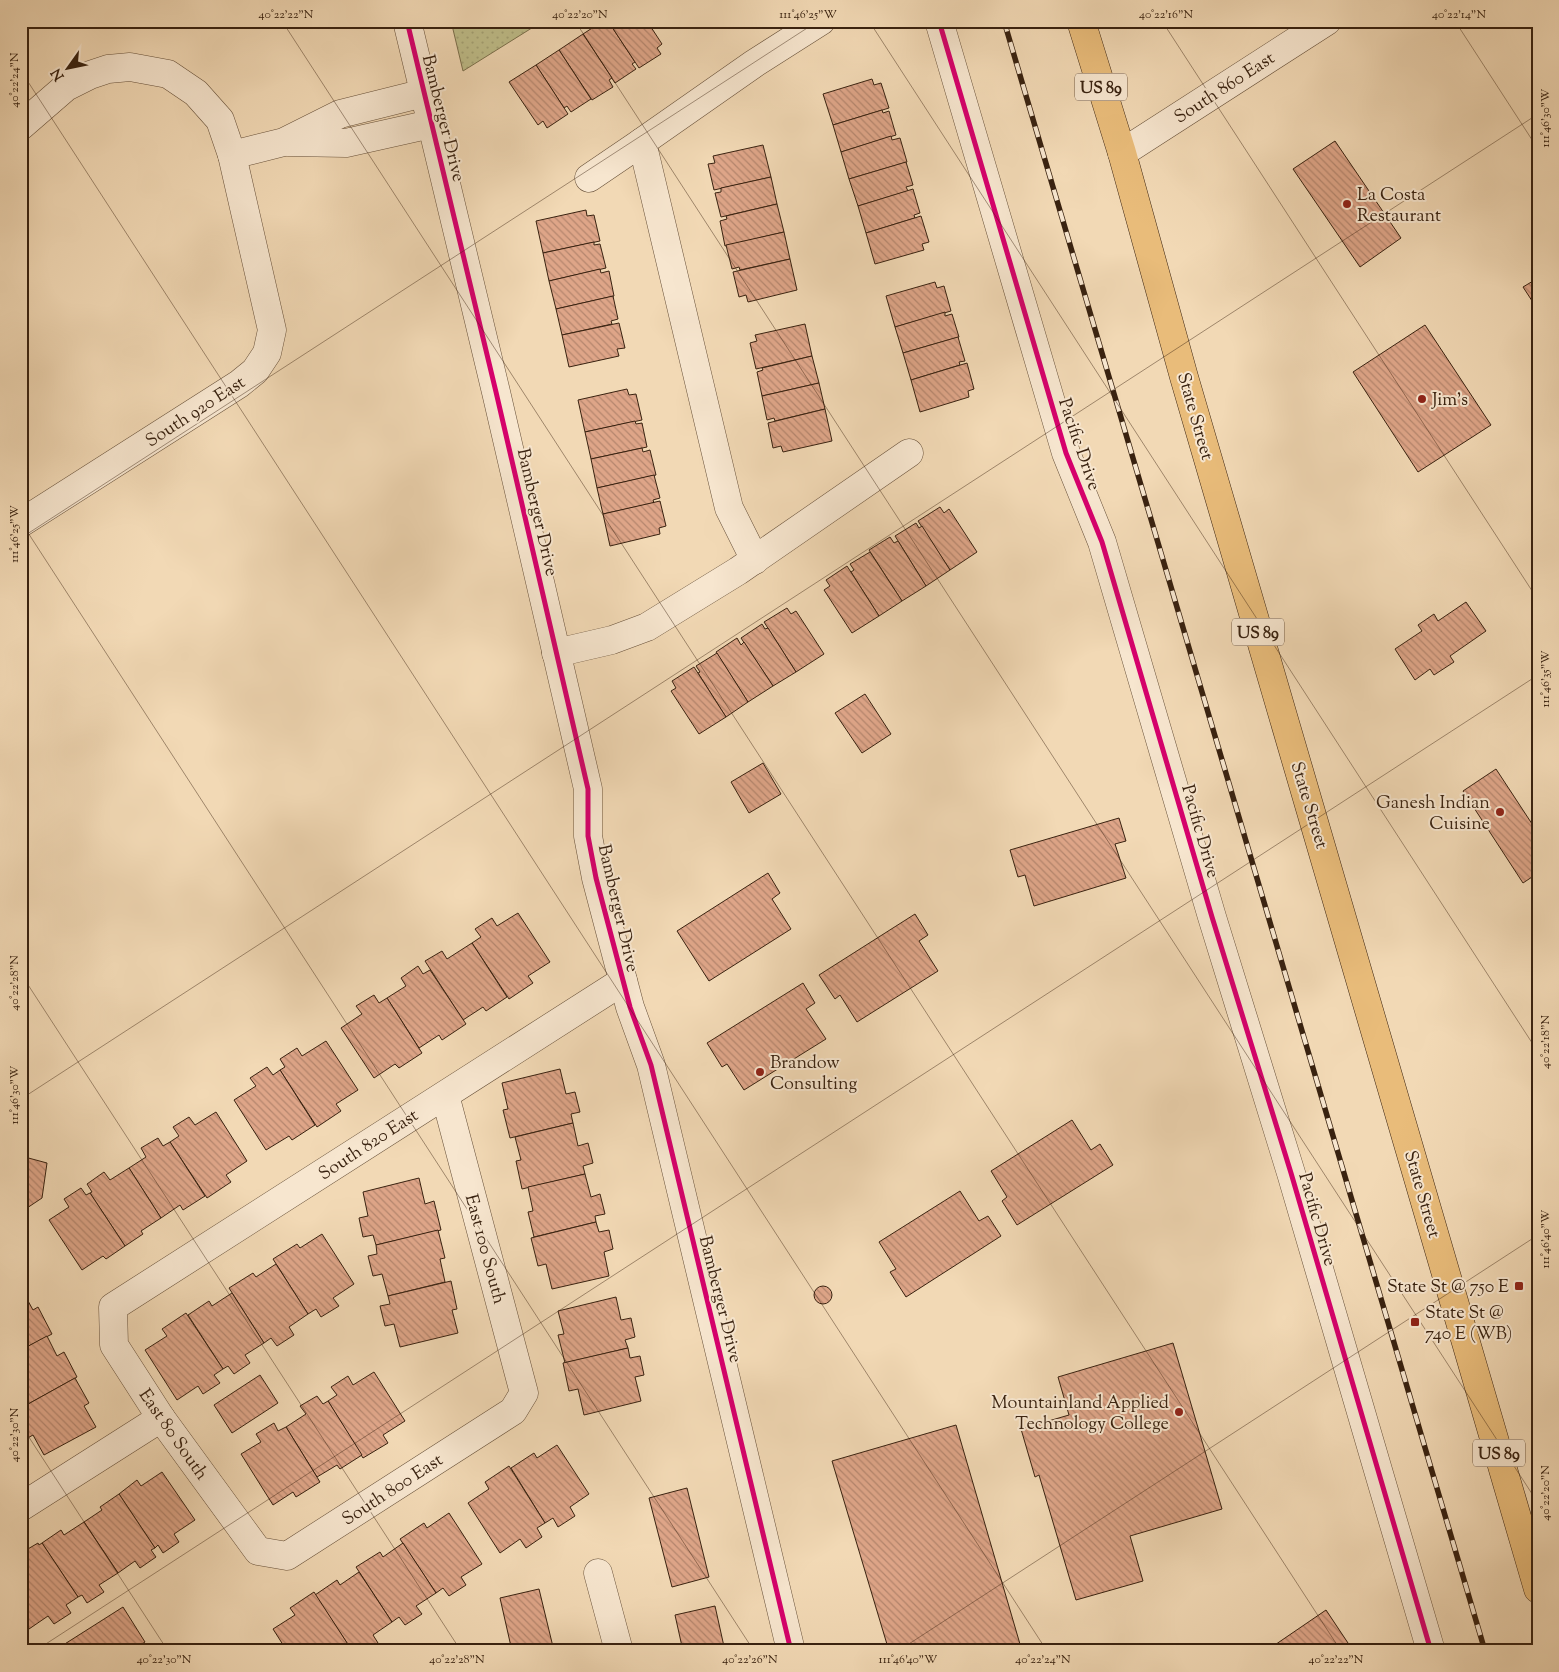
<svg xmlns="http://www.w3.org/2000/svg" width="1559" height="1672" font-family="'Sorts Mill Goudy',serif">
	<defs>
		<pattern id="grass-dots" width="8" height="8" patternUnits="userSpaceOnUse" patternTransform="scale(1.25)"><rect width="8" height="8" fill="#bfbe8a"/><path d="M2 2h.1M6 6h.1" fill="none" stroke="#a5a376" stroke-width="1.8" stroke-linecap="round"/></pattern>
		<pattern id="building-back-hatch" width="6" height="6" patternUnits="userSpaceOnUse" patternTransform="scale(1.25)"><rect width="6" height="6" fill="#dea588"/><path d="M-1 5l2 2M0 0l6 6M5-1l2 2" fill="none" stroke="#b5866e"/></pattern>
	</defs>
	<rect width="100%" height="100%" fill="#f2d9b5"/>
	<filter id="stains"><feTurbulence type="fractalNoise" baseFrequency=".004" numOctaves="4"/><feColorMatrix values="0 0 0 0 .2 0 0 0 0 .09 0 0 0 0 .02 0 0 0 .5 -.17"/></filter>
	<radialGradient id="worn" r=".72"><stop offset=".6" stop-color="#630" stop-opacity="0"/><stop offset="1" stop-color="#630" stop-opacity=".3"/></radialGradient>
	<polygon fill="url(#grass-dots)" stroke="#7c704d" points="451,21 543,21 463,71"/>
	<g fill="url(#building-back-hatch)" stroke="#392210">
		<polygon points="603,21 608,21 635,62 632,64 636,69 615,83 583,34"/>
		<polygon points="608,21 647,21 662,44 657,48 661,54 639,68"/>
		<polygon points="697,21 709,21 701,27"/>
		<polygon points="583,34 612,78 609,80 613,87 592,100 559,50"/>
		<polygon points="559,50 591,99 571,112 567,106 564,108 536,65"/>
		<polygon points="536,65 568,114 547,128 543,121 538,125 509,82"/>
		<polygon points="872,79 874,85 881,83 889,108 833,125 823,94"/>
		<polygon points="1538,82 1538,100 1532,86"/>
		<polygon points="882,110 883,113 889,111 896,135 841,152 833,125"/>
		<polygon points="891,136 892,140 900,138 907,162 849,179 841,152"/>
		<polygon points="1335,141 1401,238 1360,267 1293,169"/>
		<polygon points="763,145 771,177 714,190 708,164 715,163 713,156"/>
		<polygon points="906,162 913,185 906,187 908,191 858,206 849,179"/>
		<polygon points="771,177 777,204 721,217 715,193 721,192 721,188"/>
		<polygon points="913,189 920,213 914,215 915,218 866,233 858,206"/>
		<polygon points="777,204 784,232 725,246 720,221 727,219 726,216"/>
		<polygon points="586,210 587,216 594,215 600,241 543,253 536,221"/>
		<polygon points="921,216 929,242 922,244 924,250 875,264 866,233"/>
		<polygon points="784,232 790,259 740,270 739,267 732,269 726,245"/>
		<polygon points="594,242 594,245 600,244 606,268 549,281 543,253"/>
		<polygon points="790,259 797,290 748,302 746,295 739,297 733,272"/>
		<polygon points="600,269 601,273 609,271 614,296 556,309 549,281"/>
		<polygon points="1538,278 1538,310 1523,287"/>
		<polygon points="935,282 937,288 944,286 951,311 895,327 886,296"/>
		<polygon points="613,296 618,319 611,321 612,324 562,335 556,309"/>
		<polygon points="945,312 945,316 952,314 959,337 903,353 895,327"/>
		<polygon points="619,323 625,348 617,349 619,356 569,367 562,335"/>
		<polygon points="805,324 812,356 756,369 750,343 757,341 755,335"/>
		<polygon points="1425,325 1491,425 1418,472 1353,372"/>
		<polygon points="958,337 965,361 959,362 960,365 911,380 903,353"/>
		<polygon points="812,356 819,383 762,396 757,372 763,370 762,368"/>
		<polygon points="967,363 974,389 968,391 969,397 920,412 911,380"/>
		<polygon points="819,383 825,409 775,421 774,418 767,420 762,396"/>
		<polygon points="627,389 629,395 636,394 642,420 585,432 578,400"/>
		<polygon points="825,409 832,441 783,452 781,446 773,448 768,423"/>
		<polygon points="635,421 636,424 642,423 647,447 591,459 585,432"/>
		<polygon points="642,448 643,452 650,450 656,475 597,488 591,459"/>
		<polygon points="654,475 660,498 653,500 654,503 603,514 597,488"/>
		<polygon points="660,501 666,526 659,528 660,534 610,546 603,514"/>
		<polygon points="940,507 944,513 949,509 977,552 950,570 918,521"/>
		<polygon points="916,523 919,528 922,526 950,570 926,586 895,536"/>
		<polygon points="890,537 894,543 898,541 926,586 902,601 869,550"/>
		<polygon points="870,552 902,601 879,616 851,572 854,570 850,564"/>
		<polygon points="847,566 879,616 852,633 824,590 830,586 826,580"/>
		<polygon points="1466,602 1486,631 1450,656 1454,662 1434,675 1430,669 1415,680 1395,649 1422,631 1418,625 1434,614 1438,621"/>
		<polygon points="787,608 791,614 796,611 824,654 796,672 764,622"/>
		<polygon points="762,624 765,629 768,628 796,672 773,686 741,638"/>
		<polygon points="737,638 741,645 744,642 773,686 748,702 716,652"/>
		<polygon points="717,653 748,702 726,717 698,673 700,672 696,666"/>
		<polygon points="694,667 726,717 699,734 671,691 676,688 672,681"/>
		<polygon points="865,694 891,734 862,753 835,713"/>
		<polygon points="763,763 781,794 749,813 731,782"/>
		<polygon points="1496,769 1538,833 1538,873 1523,883 1463,791"/>
		<polygon points="1119,818 1126,841 1115,844 1126,878 1034,906 1025,875 1018,877 1010,850"/>
		<polygon points="768,873 780,893 772,899 791,929 709,981 677,931"/>
		<polygon points="518,913 550,962 528,976 533,983 509,999 472,943 481,937 475,929 492,918 497,926"/>
		<polygon points="915,914 928,935 919,941 938,971 857,1022 840,995 835,999 819,975"/>
		<polygon points="472,943 507,997 486,1011 483,1007 463,1020 425,961 442,951 447,959"/>
		<polygon points="418,966 423,974 430,970 466,1024 442,1040 439,1035 419,1048 387,998 406,986 401,978"/>
		<polygon points="803,983 815,1003 806,1009 826,1039 744,1090 727,1064 722,1067 707,1043"/>
		<polygon points="374,995 379,1003 387,998 422,1053 399,1068 395,1064 374,1078 341,1028 362,1014 356,1006"/>
		<polygon points="326,1041 358,1090 336,1104 341,1111 317,1127 280,1070 285,1067 280,1059 297,1048 302,1056"/>
		<polygon points="267,1067 273,1075 280,1070 315,1125 292,1140 289,1136 266,1150 234,1100 256,1086 250,1078"/>
		<polygon points="560,1069 566,1094 575,1092 580,1112 571,1114 573,1123 510,1138 503,1110 508,1109 502,1083"/>
		<polygon points="216,1112 247,1161 226,1175 231,1182 207,1198 170,1142 179,1136 173,1127 189,1117 195,1125"/>
		<polygon points="1072,1120 1091,1150 1100,1144 1113,1165 1017,1225 1002,1201 1007,1197 991,1171"/>
		<polygon points="573,1123 578,1146 588,1143 593,1163 583,1166 585,1174 522,1189 516,1161 521,1160 515,1137"/>
		<polygon points="158,1138 163,1146 170,1142 205,1196 183,1210 180,1205 161,1218 129,1168 146,1157 141,1148"/>
		<polygon points="21,1156 47,1163 42,1198 21,1212"/>
		<polygon points="129,1168 161,1218 141,1231 143,1234 125,1246 90,1193 92,1192 87,1184 104,1172 110,1180"/>
		<polygon points="585,1174 591,1197 600,1194 605,1214 595,1216 596,1222 534,1237 528,1212 533,1211 528,1187"/>
		<polygon points="419,1178 425,1204 434,1201 441,1230 376,1245 373,1235 363,1237 359,1218 368,1216 363,1192"/>
		<polygon points="81,1188 86,1195 90,1193 125,1246 106,1259 103,1256 82,1270 49,1220 69,1207 64,1199"/>
		<polygon points="960,1191 979,1221 988,1216 1001,1236 906,1297 890,1272 896,1269 879,1242"/>
		<polygon points="1538,1216 1538,1239 1533,1217"/>
		<polygon points="596,1222 599,1232 609,1230 613,1249 604,1252 609,1276 552,1289 546,1264 538,1266 531,1238"/>
		<polygon points="438,1230 445,1258 440,1259 445,1282 388,1296 382,1274 373,1276 368,1256 377,1254 376,1245"/>
		<polygon points="322,1234 354,1284 333,1298 339,1306 321,1317 316,1309 308,1314 273,1259 297,1244 300,1248"/>
		<polygon points="276,1264 308,1314 289,1327 294,1335 277,1346 271,1338 264,1343 229,1288 253,1273 256,1277"/>
		<polygon points="451,1281 457,1309 452,1310 458,1333 400,1347 394,1324 385,1326 380,1306 390,1304 388,1296"/>
		<circle cx="823" cy="1295" r="9"/>
		<polygon points="21,1288 33,1310 38,1307 52,1334 21,1350"/>
		<polygon points="232,1293 264,1343 245,1355 250,1363 234,1374 228,1366 223,1369 188,1315 209,1301 212,1306"/>
		<polygon points="616,1297 621,1320 631,1318 635,1337 625,1340 628,1348 565,1363 558,1335 564,1334 558,1311"/>
		<polygon points="186,1313 223,1369 214,1375 220,1383 203,1394 198,1386 177,1400 145,1350 167,1336 162,1329"/>
		<polygon points="47,1336 57,1356 64,1352 77,1377 21,1408 21,1350"/>
		<polygon points="1173,1343 1222,1509 1130,1536 1143,1581 1076,1600 1039,1475 1035,1477 1021,1429 1069,1415 1058,1377"/>
		<polygon points="628,1348 630,1358 640,1356 644,1375 635,1377 641,1401 584,1415 578,1389 569,1391 563,1363"/>
		<polygon points="374,1372 405,1421 383,1435 388,1443 363,1458 328,1401 337,1395 331,1387 348,1376 353,1385"/>
		<polygon points="260,1375 278,1403 232,1433 214,1405"/>
		<polygon points="75,1378 89,1403 84,1406 96,1427 44,1455 33,1435 24,1440 21,1435 21,1418 23,1417 21,1408"/>
		<polygon points="317,1396 323,1404 328,1401 362,1455 340,1469 337,1465 317,1477 286,1427 306,1414 300,1406"/>
		<polygon points="274,1423 278,1431 286,1427 320,1482 296,1497 293,1492 273,1505 241,1454 261,1442 256,1434"/>
		<polygon points="956,1425 1022,1651 889,1651 832,1461"/>
		<polygon points="557,1445 589,1494 570,1507 575,1516 558,1527 553,1518 545,1523 511,1468 534,1453 537,1458"/>
		<polygon points="509,1466 545,1523 537,1528 542,1537 526,1548 520,1539 500,1553 468,1503 489,1489 485,1482"/>
		<polygon points="162,1472 195,1520 174,1534 179,1542 163,1553 158,1545 155,1548 119,1494 137,1480 141,1486"/>
		<polygon points="687,1488 709,1577 672,1587 649,1498"/>
		<polygon points="119,1494 155,1548 151,1550 156,1557 140,1568 135,1561 118,1573 84,1522 102,1510 100,1507"/>
		<polygon points="449,1513 482,1564 461,1577 466,1585 449,1596 443,1588 436,1593 400,1539 424,1523 427,1528"/>
		<polygon points="84,1522 118,1573 99,1585 104,1592 87,1603 82,1595 78,1597 42,1543 61,1530 64,1535"/>
		<polygon points="38,1543 39,1545 42,1543 78,1597 66,1605 71,1613 54,1624 48,1616 29,1629 21,1618 21,1553"/>
		<polygon points="403,1543 436,1593 416,1606 422,1614 405,1625 399,1617 392,1622 356,1567 380,1552 383,1557"/>
		<polygon points="359,1572 392,1622 373,1635 378,1643 366,1651 359,1651 356,1645 351,1649 315,1595 337,1580 340,1585"/>
		<polygon points="539,1589 554,1651 512,1651 500,1598"/>
		<polygon points="314,1592 351,1649 347,1651 287,1651 273,1629 295,1615 290,1608"/>
		<polygon points="715,1606 725,1651 683,1651 675,1615"/>
		<polygon points="123,1607 145,1642 131,1651 62,1651 60,1647"/>
		<polygon points="1326,1610 1350,1646 1345,1651 1266,1651"/>
		<polygon points="423,1644 428,1651 412,1651"/>
	</g>
	<g fill="none" stroke-linecap="round" stroke-linejoin="round">
		<defs>
			<g id="minor">
				<polyline points="407,21 496,392 588,789 588,836 596,878 630,1007 651,1065 791,1651"/>
				<polyline points="939,21 1066,453 1102,542 1212,917 1291,1173 1431,1651"/>
				<polyline points="21,126 66,87 90,75 108,69 130,67 168,74 196,93 220,120 232,155 272,330 267,353 255,371 239,384 21,523"/>
				<polyline points="288,142 346,143 431,124"/>
				<polyline points="642,142 755,63 821,21"/>
				<polyline points="232,155 284,142 340,114 424,93"/>
				<polyline points="589,178 642,142 729,508 755,560"/>
				<polyline points="556,653 612,640 647,627 738,571 909,453"/>
				<polyline points="445,1095 524,1393 513,1411 287,1556 258,1551 161,1418 114,1345 113,1307 623,981"/>
				<polyline points="21,1507 161,1418"/>
				<polyline points="598,1573 619,1651"/>
			</g>
			<polyline id="tertiary" points="1122,153 1327,21"/>
			<polyline id="primary" points="1081,21 1122,153 1184,377 1538,1589"/>
		</defs>
		<use href="#minor" stroke="#675039" stroke-width="29"/>
		<use href="#tertiary" stroke="#675039" stroke-width="29"/>
		<use href="#primary" stroke="#392210" stroke-width="29"/>
		<use href="#minor" stroke="#f7e6cf" stroke-width="28"/>
		<use href="#tertiary" stroke="#f7e6cf" stroke-width="28"/>
		<use href="#primary" stroke="#e9bc7a" stroke-width="28"/>
		<defs>
			<polyline id="rail" points="1004,21 1485,1651"/>
		</defs>
		<use href="#rail" stroke="#392210" stroke-width="5.5"/>
		<use href="#rail" stroke="#f7e6cf" stroke-width="4" stroke-dasharray="11" stroke-linecap="butt"/>
		<defs>
			<g id="cycleway">
				<polyline points="407,21 496,392 588,789 588,836 596,878 630,1007 651,1065 791,1651"/>
				<polyline points="939,21 1066,453 1102,542 1212,917 1291,1173 1431,1651"/>
			</g>
		</defs>
		<use href="#cycleway" stroke="#f7e6cf" stroke-width="8"/>
		<use href="#cycleway" stroke="#d6006c" stroke-width="5"/>
	</g>
	<path fill="none" stroke="#392210" stroke-width="1" stroke-opacity="0.45" d="M282 21 1341 1651M575 21 1538 1503M869 21 1538 1052M1162 21 1538 600M1455 21 1538 149M21 71 1047 1651M21 522 754 1651M21 538 818 21M21 974 461 1651M21 1099 1538 114M21 1425 168 1651M35 1651 1538 675M898 1651 1538 1235"/>
	<g fill="#8f2418" stroke="#f7e6cf" stroke-width="2">
		<circle cx="1347" cy="204" r="5"/>
		<circle cx="1422" cy="399" r="5"/>
		<circle cx="1500" cy="812" r="5"/>
		<circle cx="760" cy="1072" r="5"/>
		<rect x="1514" y="1281" width="10" height="10" rx="2.5"/>
		<rect x="1410" y="1317" width="10" height="10" rx="2.5"/>
		<circle cx="1179" cy="1412" r="5"/>
	</g>
	<g text-anchor="middle" stroke-width="4" stroke-linejoin="round" paint-order="stroke">
		<g fill="#f7e6cf" stroke="#725d49" stroke-width="1">
			<rect x="1075" y="73.5" width="52" height="27" rx="4"/>
			<rect x="1232" y="618.5" width="52" height="27" rx="4"/>
			<rect x="1473" y="1439.5" width="52" height="27" rx="4"/>
		</g>
		<g font-size="16" font-weight="bold" fill="#392210">
			<text x="1101" y="93">US 89</text>
			<text x="1258" y="638">US 89</text>
			<text x="1499" y="1459">US 89</text>
		</g>
		<g font-size="18" fill="#392210" stroke="#f7e6cf">
			<text transform="translate(1224 87) rotate(-33)" y="6">South 860 East</text>
			<text transform="translate(444 118) rotate(76)" y="6">Bamberger Drive</text>
			<text transform="translate(195 411) rotate(-33)" y="6">South 920 East</text>
			<text transform="translate(1196 416) rotate(74)" y="6">State Street</text>
			<text transform="translate(1080 444) rotate(71)" y="6">Pacific Drive</text>
			<text transform="translate(538 512) rotate(77)" y="6">Bamberger Drive</text>
			<text transform="translate(1310 805) rotate(73)" y="6">State Street</text>
			<text transform="translate(1201 831) rotate(74)" y="6">Pacific Drive</text>
			<text transform="translate(619 908) rotate(77)" y="6">Bamberger Drive</text>
			<text transform="translate(368 1144) rotate(-33)" y="6">South 820 East</text>
			<text transform="translate(1423 1194) rotate(74)" y="6">State Street</text>
			<text transform="translate(1318 1219) rotate(74)" y="6">Pacific Drive</text>
			<text transform="translate(486 1249) rotate(75)" y="6">East 100 South</text>
			<text transform="translate(721 1299) rotate(76)" y="6">Bamberger Drive</text>
			<text transform="translate(174 1434) rotate(55)" y="6">East 80 South</text>
			<text transform="translate(392 1489) rotate(-33)" y="6">South 800 East</text>
		</g>
		<g font-size="18" fill="#392210" stroke="#f7e6cf" text-anchor="start">
			<text x="1357" y="200">La Costa<tspan x="1357" dy="21">Restaurant</tspan></text>
			<text x="1432" y="405">Jim's</text>
			<text x="1490" y="808" text-anchor="end">Ganesh Indian<tspan x="1490" dy="21">Cuisine</tspan></text>
			<text x="770" y="1068">Brandow<tspan x="770" dy="21">Consulting</tspan></text>
			<text x="1509" y="1292" text-anchor="end">State St @ 750 E</text>
			<text x="1425" y="1318">State St @<tspan x="1425" dy="21">740 E (WB)</tspan></text>
			<text x="1169" y="1408" text-anchor="end">Mountainland Applied<tspan x="1169" dy="21">Technology College</tspan></text>
		</g>
	</g>
	<rect width="1559" height="1672" fill="none" stroke="#f2d9b5" stroke-width="55"/>
	<g transform="translate(68 68) rotate(237)" stroke="#f7e6cf" stroke-width="4" paint-order="stroke">
	<path d="M0-4L9 19L0 12L-9 19Z" fill="#392210"/>
	<text y="-8" font-size="14" font-weight="bold" text-anchor="middle" fill="#392210">N</text>
	</g>
	<rect x="28" y="28" width="1504" height="1616" fill="none" stroke="#392210" stroke-width="2"/>
	<g font-size="12" text-anchor="middle" fill="#392210">
		<text x="286" y="18">40°22'22"N</text>
		<text x="580" y="18">40°22'20"N</text>
		<text x="808" y="18">111°46'25"W</text>
		<text x="1166" y="18">40°22'16"N</text>
		<text x="1459" y="18">40°22'14"N</text>
		<text transform="translate(14 80) rotate(-90)" y="4">40°22'24"N</text>
		<text transform="translate(1545 118) rotate(-90)" y="4">111°46'30"W</text>
		<text transform="translate(14 534) rotate(-90)" y="4">111°46'25"W</text>
		<text transform="translate(1545 679) rotate(-90)" y="4">111°46'35"W</text>
		<text transform="translate(14 983) rotate(-90)" y="4">40°22'28"N</text>
		<text transform="translate(1545 1042) rotate(-90)" y="4">40°22'18"N</text>
		<text transform="translate(14 1095) rotate(-90)" y="4">111°46'30"W</text>
		<text transform="translate(1545 1239) rotate(-90)" y="4">111°46'40"W</text>
		<text transform="translate(14 1435) rotate(-90)" y="4">40°22'30"N</text>
		<text transform="translate(1545 1493) rotate(-90)" y="4">40°22'20"N</text>
		<text x="164" y="1663">40°22'30"N</text>
		<text x="457" y="1663">40°22'28"N</text>
		<text x="750" y="1663">40°22'26"N</text>
		<text x="908" y="1663">111°46'40"W</text>
		<text x="1043" y="1663">40°22'24"N</text>
		<text x="1336" y="1663">40°22'22"N</text>
	</g>
	<rect width="100%" height="100%" filter="url(#stains)"/>
	<rect width="100%" height="100%" fill="url(#worn)"/>
</svg>
